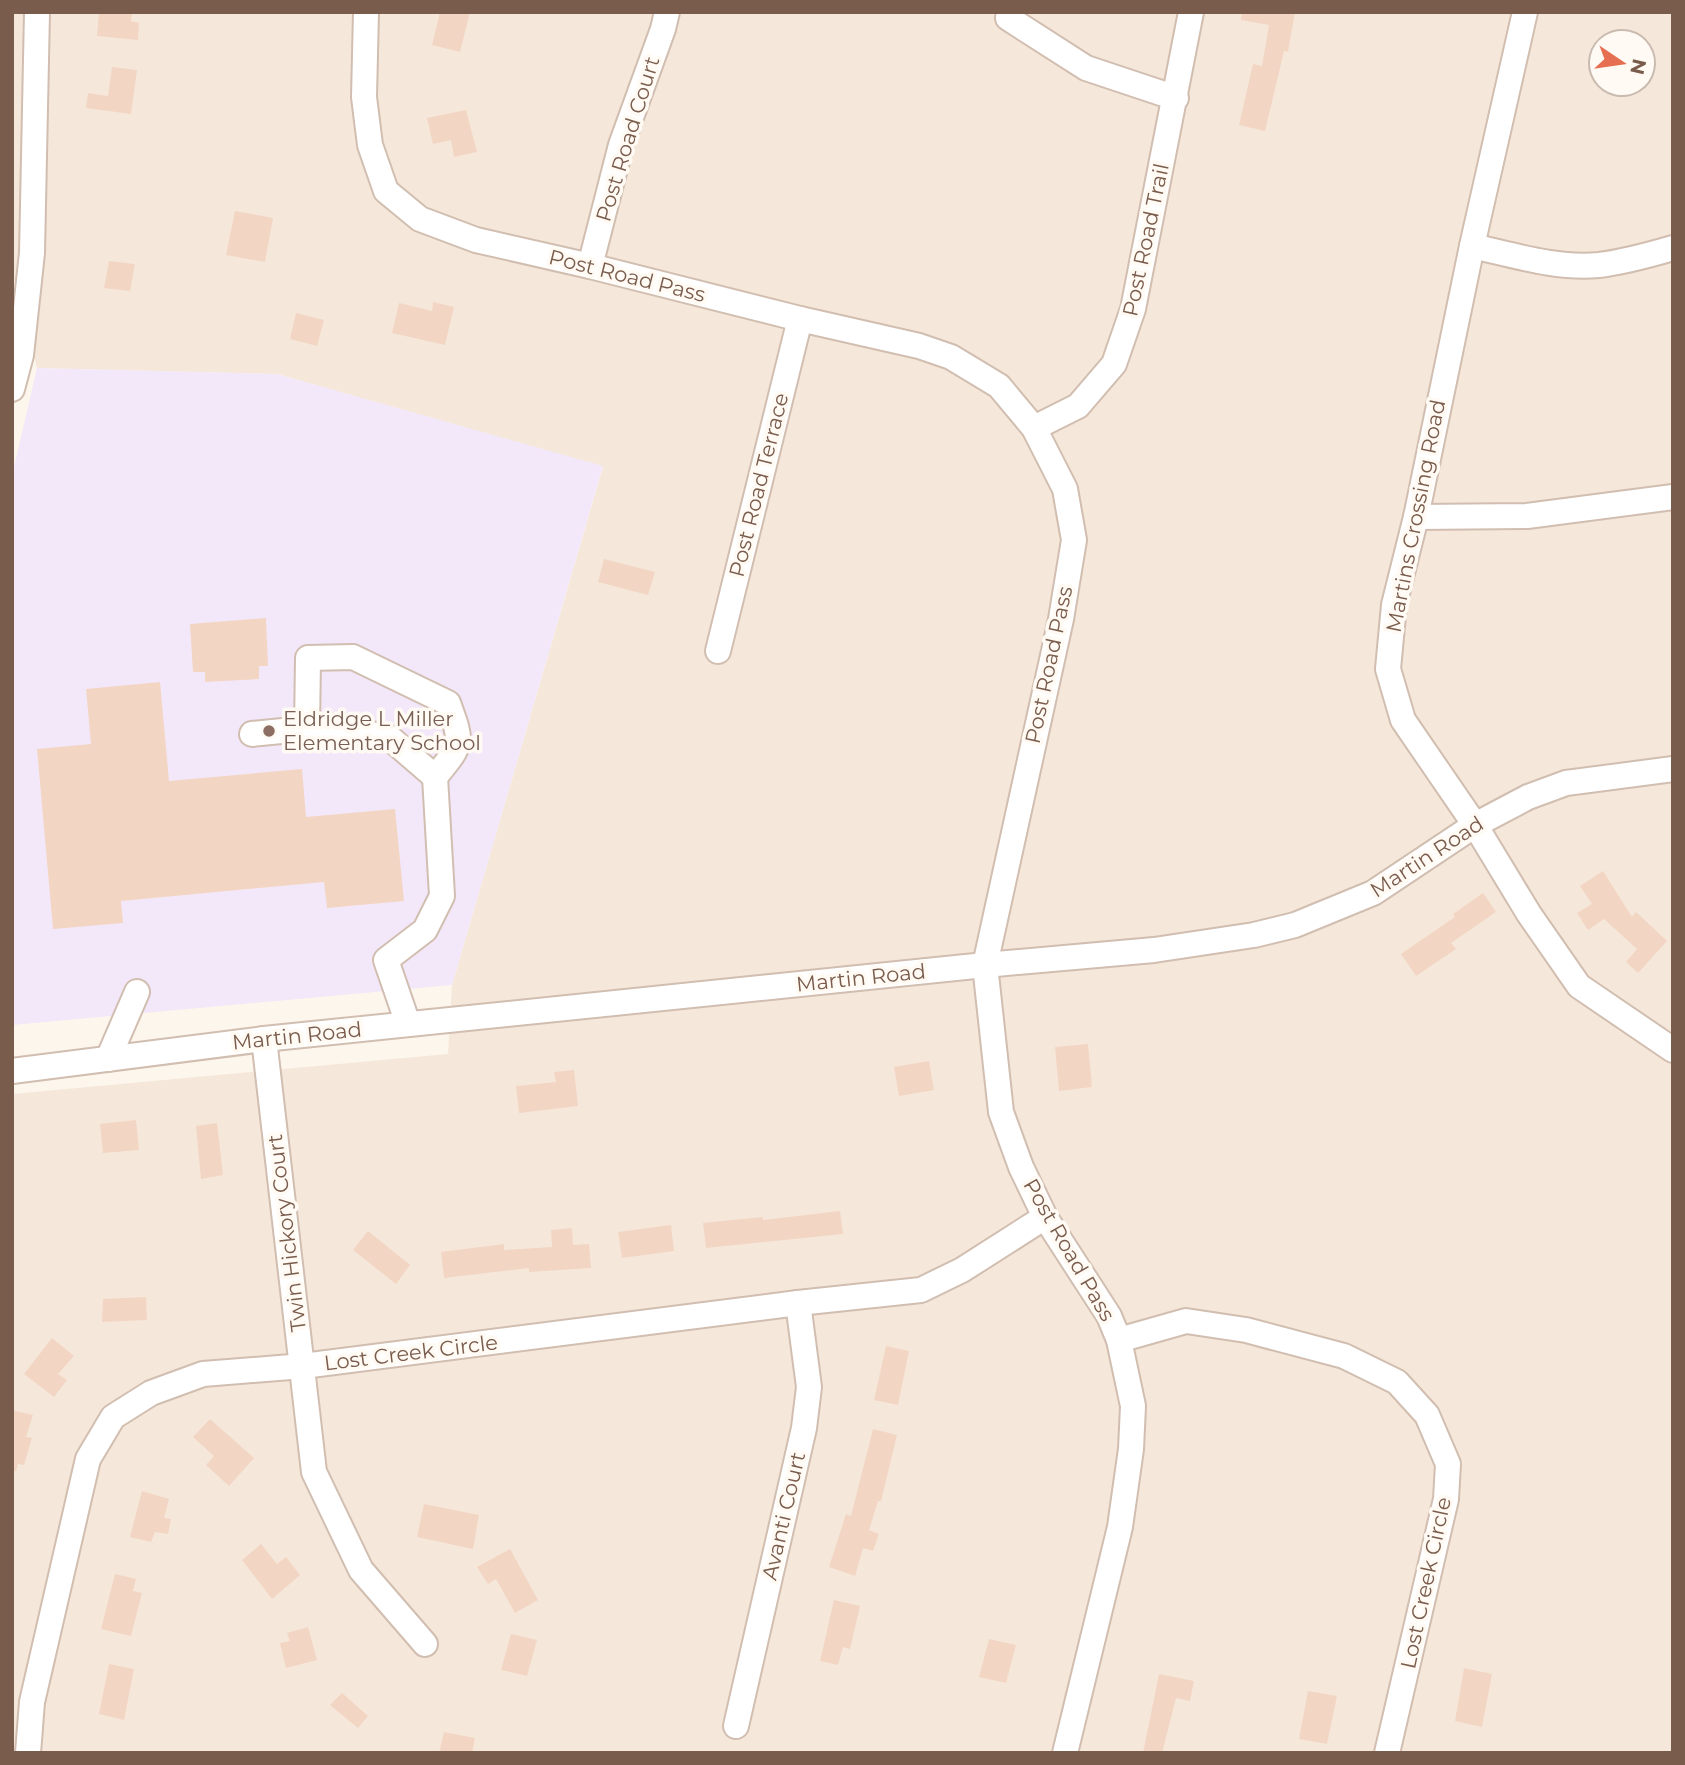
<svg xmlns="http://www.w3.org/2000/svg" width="1685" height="1765" font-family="Montserrat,sans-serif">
	<rect width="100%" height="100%" fill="#fdf6ec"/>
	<path fill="#f5e8da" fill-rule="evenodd" d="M12 12H1673V1753H12V1094L448 1054 452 985 603 467 277 374 37 368 12 271ZM1601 42H1643V84H1601Z"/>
	<polygon fill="#f3e8fa" points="37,368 277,374 603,466 452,985 12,1025 12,476"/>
	<g fill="#f3d5c3">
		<polygon points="99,12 132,12 131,21 139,23 138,40 97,36"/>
		<polygon points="440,12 470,12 460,52 432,45"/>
		<polygon points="1242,12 1295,12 1288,52 1284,51 1265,131 1239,125 1253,64 1262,66 1269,25 1241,20"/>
		<polygon points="112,67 137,70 131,114 86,108 88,93 108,96"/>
		<polygon points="466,110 477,152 454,157 451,140 433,144 427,118"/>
		<polygon points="235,211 273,218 265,262 226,255"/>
		<polygon points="109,261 135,264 130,291 104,288"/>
		<polygon points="433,302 454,307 445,345 392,333 399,303 432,311"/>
		<polygon points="296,313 324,320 317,346 290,339"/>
		<polygon points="604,559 655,572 648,595 598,582"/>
		<polygon points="266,618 268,666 259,666 259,679 205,682 205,672 193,672 190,624"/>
		<polygon points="160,682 169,781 302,769 306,817 395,809 404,901 327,908 324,882 121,901 123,923 53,929 37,749 91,744 86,689"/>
		<polygon points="1603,871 1632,917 1636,912 1667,941 1638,973 1626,962 1637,949 1604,919 1588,930 1577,913 1592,904 1580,886"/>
		<polygon points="1483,893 1496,912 1451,943 1456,949 1416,976 1401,954 1455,917 1453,914"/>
		<polygon points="1088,1044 1092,1087 1059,1091 1055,1047"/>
		<polygon points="929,1061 934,1090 899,1096 894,1067"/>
		<polygon points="574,1070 578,1106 519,1113 516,1086 556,1082 554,1072"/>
		<polygon points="136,1120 139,1150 103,1153 100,1124"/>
		<polygon points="217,1123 223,1175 201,1179 196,1126"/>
		<polygon points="840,1211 843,1234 706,1248 703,1223 763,1217 763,1220"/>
		<polygon points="671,1225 674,1251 622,1258 618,1232"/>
		<polygon points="572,1228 573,1245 589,1244 591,1268 529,1272 529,1268 444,1278 441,1252 504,1244 504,1250 552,1247 551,1230"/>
		<polygon points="368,1231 410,1265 396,1284 353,1250"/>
		<polygon points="146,1297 147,1320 102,1322 103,1299"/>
		<polygon points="52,1338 74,1356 58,1374 67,1380 54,1397 24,1374"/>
		<polygon points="886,1346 909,1351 898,1405 874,1400"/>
		<polygon points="12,1410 33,1415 26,1437 32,1438 24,1465 18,1464 16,1471 12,1470"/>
		<polygon points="210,1419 254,1458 229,1486 206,1465 214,1456 193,1437"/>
		<polygon points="873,1429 897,1435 881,1501 878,1501 869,1530 879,1534 873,1551 863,1548 855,1576 829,1567 846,1514 851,1516"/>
		<polygon points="142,1491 169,1499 164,1518 171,1519 168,1534 155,1532 151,1542 130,1537"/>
		<polygon points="424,1504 479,1515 473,1549 417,1537"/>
		<polygon points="261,1544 277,1564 286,1557 300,1575 272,1599 242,1560"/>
		<polygon points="510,1549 538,1600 515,1613 496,1579 488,1584 477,1567"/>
		<polygon points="115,1574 136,1579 133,1591 142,1593 131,1636 101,1629"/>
		<polygon points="834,1600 860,1606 850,1649 843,1647 838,1665 820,1661"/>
		<polygon points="308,1627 317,1660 286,1668 280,1643 290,1641 287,1633"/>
		<polygon points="511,1634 537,1640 527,1676 501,1670"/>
		<polygon points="989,1639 1016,1645 1006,1683 979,1677"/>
		<polygon points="109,1664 134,1669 124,1720 99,1714"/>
		<polygon points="1464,1668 1492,1674 1482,1727 1455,1721"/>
		<polygon points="1159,1674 1194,1681 1190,1701 1176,1698 1162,1753 1143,1753"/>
		<polygon points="1308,1691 1337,1696 1327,1744 1299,1739"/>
		<polygon points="342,1693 368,1716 358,1728 330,1705"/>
		<polygon points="444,1732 475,1738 472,1753 439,1753"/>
	</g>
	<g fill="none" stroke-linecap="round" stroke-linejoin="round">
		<defs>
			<g id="minor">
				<polyline points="366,12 364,97 370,145 386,191 420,219 476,240 590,266 800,319 919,346 951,357 999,386 1034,428 1065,489 1074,540 1061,619 985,965 1001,1112 1021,1167 1045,1217 1109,1316 1119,1340 1133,1406 1131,1449 1120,1527 1065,1753"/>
				<polyline points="1525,12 1472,246 1416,517 1394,605 1388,669 1403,720 1475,825 1529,914 1579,986 1673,1050"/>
				<polyline points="1008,18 1086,68 1176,98"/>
				<path d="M1472 246C1513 255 1557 269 1599 265 1624 262 1649 255 1673 248"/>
				<polyline points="590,266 621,145 663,29 667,12"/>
				<polyline points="12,389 21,355 32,253 37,12"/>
				<polyline points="1034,428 1078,406 1114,364 1133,309 1191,12"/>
				<polyline points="1416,517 1527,516 1673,497"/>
				<polyline points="718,651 800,319"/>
				<path d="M307 729 308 658 353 657 448 703C463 744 463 743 435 777"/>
				<polyline points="252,734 333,726 390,738 435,777 442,896 425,930 386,960 408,1024"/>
				<polyline points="264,1039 314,1472 361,1570 425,1644"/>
				<polyline points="108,1059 137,992"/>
				<polyline points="12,1071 264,1039 985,965 1154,950 1254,935 1295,925 1373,893 1475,825 1528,797 1566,783 1673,769"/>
				<polyline points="1119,1340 1186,1321 1246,1330 1344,1356 1397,1382 1427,1415 1448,1464 1446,1499 1387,1753"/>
				<polyline points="736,1726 804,1428 809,1387 798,1303"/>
				<polyline points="28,1753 32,1702 88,1459 113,1417 151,1393 203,1374 303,1366 798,1303 921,1290 962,1270 1045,1217"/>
			</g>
		</defs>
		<use href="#minor" stroke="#d1beb0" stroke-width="28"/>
		<use href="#minor" stroke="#fff" stroke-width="24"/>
	</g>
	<circle fill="#8d6e63" stroke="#fffaf3" stroke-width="2.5" cx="269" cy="731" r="7"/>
	<g text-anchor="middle" stroke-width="7" stroke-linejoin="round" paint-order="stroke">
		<g font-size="21" fill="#7a5c4d" stroke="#fffaf3">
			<text transform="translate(628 139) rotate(-73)" y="7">Post Road Court</text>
			<text transform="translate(1146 240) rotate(-78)" y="7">Post Road Trail</text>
			<text transform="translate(627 276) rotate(14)" y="7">Post Road Pass</text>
			<text transform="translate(759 485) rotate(-76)" y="7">Post Road Terrace</text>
			<text transform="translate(1416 516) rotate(-79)" y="7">Martins Crossing Road</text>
			<text transform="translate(1049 665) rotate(-78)" y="7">Post Road Pass</text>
			<text transform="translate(1427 857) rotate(-33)" y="7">Martin Road</text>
			<text transform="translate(861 978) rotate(-6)" y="7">Martin Road</text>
			<text transform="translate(297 1036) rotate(-6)" y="7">Martin Road</text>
			<text transform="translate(287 1233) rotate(-97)" y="7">Twin Hickory Court</text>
			<text transform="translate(1069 1250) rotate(60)" y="7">Post Road Pass</text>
			<text transform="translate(411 1353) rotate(-7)" y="7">Lost Creek Circle</text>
			<text transform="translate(784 1516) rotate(-77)" y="7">Avanti Court</text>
			<text transform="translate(1426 1583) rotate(-78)" y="7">Lost Creek Circle</text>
		</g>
		<g font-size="21" fill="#785e54" stroke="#fffaf3" text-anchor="start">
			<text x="283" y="726">Eldridge L Miller<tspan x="283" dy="24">Elementary School</tspan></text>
		</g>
	</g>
	<rect width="1685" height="1765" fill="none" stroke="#7a5c4d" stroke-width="28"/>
	<g transform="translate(1622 63) rotate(103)"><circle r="33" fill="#fffaf3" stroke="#cabbb1" stroke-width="2"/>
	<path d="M0-5L12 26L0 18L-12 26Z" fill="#e76f51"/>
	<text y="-10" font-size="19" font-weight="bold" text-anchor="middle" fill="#7a5c4d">N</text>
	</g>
</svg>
